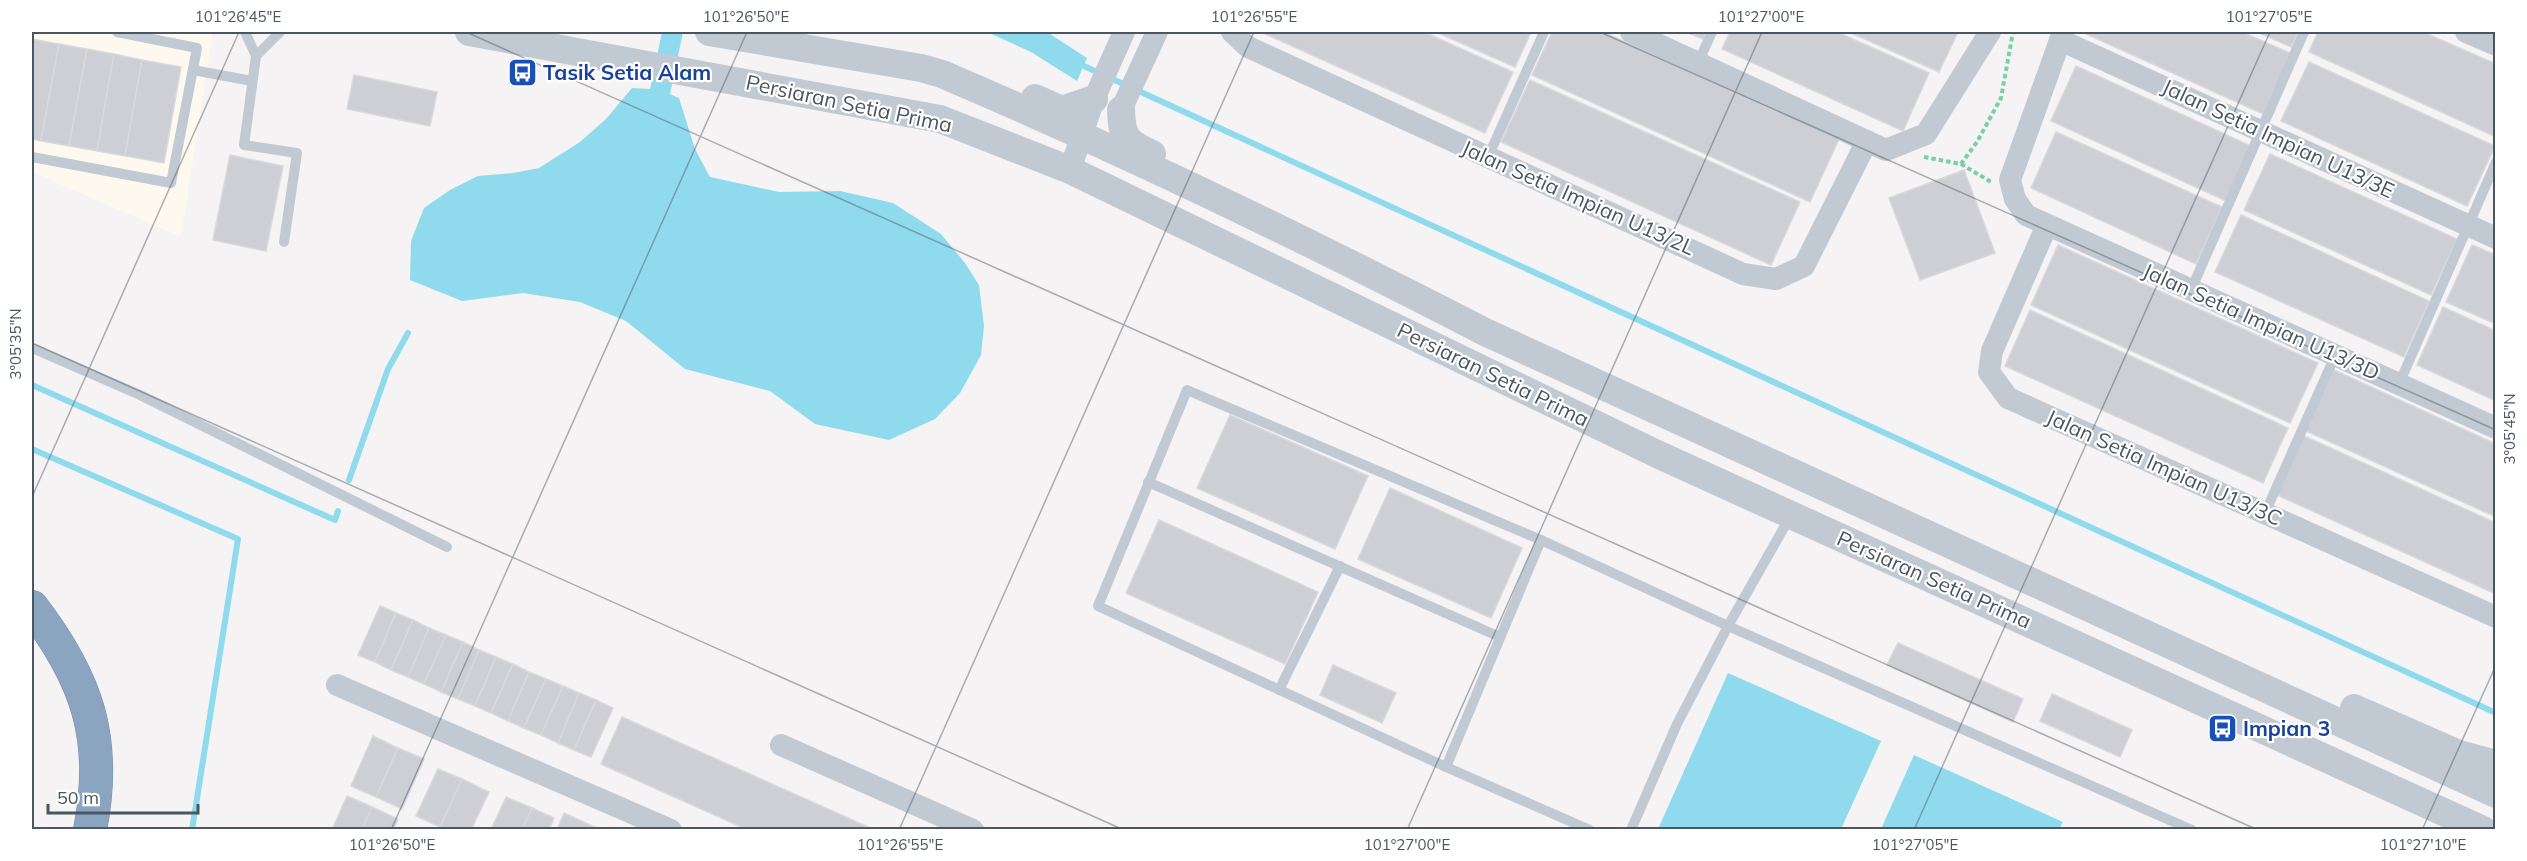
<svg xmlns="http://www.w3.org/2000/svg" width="2527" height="861" font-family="Mulish,sans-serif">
	<rect width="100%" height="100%" fill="#f5f3f3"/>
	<polygon fill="#fdf9ef" points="32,32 213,32 181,237 32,172"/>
	<g fill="#90daee">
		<polygon points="662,32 683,32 670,94 679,98 695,149 710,177 779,192 840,191 893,203 941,234 965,263 979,285 984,326 981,355 960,393 935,419 889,440 815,424 770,391 685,369 626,321 580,302 523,293 462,301 410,280 411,241 424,208 450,190 478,176 513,173 539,168 580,142 606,119 632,88 650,89"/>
		<polygon points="987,32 1047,32 1087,58 1077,81 1031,52"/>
		<polygon points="1728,673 1881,741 1841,829 1658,829"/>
		<polygon points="1914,755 2063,822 2059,829 1881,829"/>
	</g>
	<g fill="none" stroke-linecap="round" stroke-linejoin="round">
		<g stroke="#90daee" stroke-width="6">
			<polyline points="1084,66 2496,713"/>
			<polyline points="32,385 335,520 338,511"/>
			<polyline points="32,449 238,539 192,830"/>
			<polyline points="349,480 388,369 408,333"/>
		</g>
	</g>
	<g fill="#cdcfd5" stroke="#d7d9de" stroke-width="1.5">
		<polygon points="1261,32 1424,32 1513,72 1485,133"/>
		<polygon points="1436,32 1531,32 1515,67"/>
		<polygon points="1552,32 1603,32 1839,139 1810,202 1532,75"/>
		<polygon points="1686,32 1706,32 1703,39"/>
		<polygon points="1730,32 1837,32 1929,73 1903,131 1722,49"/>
		<polygon points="1849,32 1958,32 1939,72"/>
		<polygon points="2082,32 2242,32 2290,53 2263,114"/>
		<polygon points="2257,32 2298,32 2291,47"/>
		<polygon points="2318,32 2423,32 2496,64 2494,136 2309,52"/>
		<polygon points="32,39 59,44 41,141 32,139"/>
		<polygon points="59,44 87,49 69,146 41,141"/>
		<polygon points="87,49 114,54 97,151 69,146"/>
		<polygon points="114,54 142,60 125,156 97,151"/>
		<polygon points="142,60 181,67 164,163 125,156"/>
		<polygon points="2309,62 2495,146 2467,206 2281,121"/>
		<polygon points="2076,66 2251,146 2226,201 2051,121"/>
		<polygon points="354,75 437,92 430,126 347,109"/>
		<polygon points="1530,80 1800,202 1771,265 1501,142"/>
		<polygon points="2056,132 2222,207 2196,264 2031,188"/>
		<polygon points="2270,154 2457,239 2431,295 2244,210"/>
		<polygon points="230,155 283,166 266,251 213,240"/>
		<polygon points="1964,170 1995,253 1920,280 1889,198"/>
		<polygon points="2241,215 2429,301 2404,357 2215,272"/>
		<polygon points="2058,245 2318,363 2290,423 2031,305"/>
		<polygon points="2472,245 2496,255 2496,324 2446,302"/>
		<polygon points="2443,307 2496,331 2496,401 2417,365"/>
		<polygon points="2030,310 2288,428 2263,483 2005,366"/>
		<polygon points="2334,370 2496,444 2496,517 2306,431"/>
		<polygon points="1230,415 1368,476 1335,549 1197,488"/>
		<polygon points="2304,436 2496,523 2496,594 2277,495"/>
		<polygon points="1390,488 1522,548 1491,618 1358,559"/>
		<polygon points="1159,520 1318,592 1285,664 1126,593"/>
		<polygon points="380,606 396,613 375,662 358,655"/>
		<polygon points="396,613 413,620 391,670 375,662"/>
		<polygon points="413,620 429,628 408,677 391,670"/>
		<polygon points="429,628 446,635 424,684 408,677"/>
		<polygon points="446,635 463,642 441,692 424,684"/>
		<polygon points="463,642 479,650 458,699 441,692"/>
		<polygon points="1898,643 2023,699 2013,722 1887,665"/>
		<polygon points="479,650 496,657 475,706 458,699"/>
		<polygon points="496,657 513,664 491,713 475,706"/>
		<polygon points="513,664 529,672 508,721 491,713"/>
		<polygon points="1333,665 1396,693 1382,723 1320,695"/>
		<polygon points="529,672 546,679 524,728 508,721"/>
		<polygon points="546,679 563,686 541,735 524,728"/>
		<polygon points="563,686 579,693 558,743 541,735"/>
		<polygon points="579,693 596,700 574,750 558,743"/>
		<polygon points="2052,694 2132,730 2120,757 2040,721"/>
		<polygon points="596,700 613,708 591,757 574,750"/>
		<polygon points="622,717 875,830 748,830 601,764"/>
		<polygon points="373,736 398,748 376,797 351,786"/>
		<polygon points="398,748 424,759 402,809 376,797"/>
		<polygon points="438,769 462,779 440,827 416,816"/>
		<polygon points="462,779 489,792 471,830 446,830 440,827"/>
		<polygon points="347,796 372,807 362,830 332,830"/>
		<polygon points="506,797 532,808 522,830 491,830"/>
		<polygon points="372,807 398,819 393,830 362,830"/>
		<polygon points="532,808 554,818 549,830 522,830"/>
		<polygon points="564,813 601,830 557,830"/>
	</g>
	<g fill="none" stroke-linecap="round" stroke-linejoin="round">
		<defs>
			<path id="motorway" d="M32 607C87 679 108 739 90 830"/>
		</defs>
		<use href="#motorway" stroke="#7690ad" stroke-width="34"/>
		<g stroke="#7ad0a6" stroke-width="4" stroke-dasharray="4.5 3" stroke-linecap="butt">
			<polyline points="1924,157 1961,164 1977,142 2001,98 2013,32"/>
			<polyline points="1961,164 1991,182"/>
		</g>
		<g stroke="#c1cad2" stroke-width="10">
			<polyline points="245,32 256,56 244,145 297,153 284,242"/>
			<polyline points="256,56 280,32"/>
			<polyline points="1698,63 1712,32"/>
			<polyline points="193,70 252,81"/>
			<polyline points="32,157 171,183 197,48 117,32"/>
			<polyline points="1488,157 1544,32"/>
			<polyline points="2191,290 2304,32"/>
			<polyline points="32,348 140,395 447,547"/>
			<polyline points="2399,384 2496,162"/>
			<polyline points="1148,482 1500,637"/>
			<polyline points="2265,513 2335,356"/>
			<polyline points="1279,690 1340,566"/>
			<polyline points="1446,767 1541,540"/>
			<polyline points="1590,830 1446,767 1098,606 1187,390 1541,540 1728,626 2192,830"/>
			<polyline points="1631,830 1677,724 1728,626 1790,517"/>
		</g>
		<g stroke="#c1cad2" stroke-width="22">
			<polyline points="1232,32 1248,47 1743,274 1776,279 1804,266 1867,141"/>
			<polyline points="1631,32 1886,150 1926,134 1990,32"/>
			<polyline points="2063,32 2010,180 2015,199 2026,215 2496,428"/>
			<polyline points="2466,32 2496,45"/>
			<polyline points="2060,40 2496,238"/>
			<polyline points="1121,110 1157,32"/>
			<polyline points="1070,170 1094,99 1124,32"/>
			<polyline points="2047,225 1992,351 1989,372 2008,398 2496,617"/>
			<polyline points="337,685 671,830"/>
			<polyline points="781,745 973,830"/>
		</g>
		<g stroke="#c1cad2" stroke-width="28">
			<polyline points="469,32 940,119 1070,170 1657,454 2483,830"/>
			<path d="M709 32 921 68 942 74C1127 153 1307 240 1485 332L2496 794"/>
			<polyline points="1035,98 1062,110 1094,99"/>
			<path d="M1121 110C1122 138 1126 142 1152 154"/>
			<polyline points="2354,708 2459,754 2496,764"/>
		</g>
		<use href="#motorway" stroke="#8ba5c1" stroke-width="33"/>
	</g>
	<path fill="none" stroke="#4a5661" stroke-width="1.5" stroke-opacity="0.45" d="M466 32 2258 830M1600 32 2496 430M32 343 1124 830M32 497 239 32M391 830 747 32M899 830 1254 32M1407 830 1762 32M1914 830 2270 32M2422 830 2496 665"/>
	<defs>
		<symbol id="bus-square" viewBox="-11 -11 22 22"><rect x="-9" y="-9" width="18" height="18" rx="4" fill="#1a4fb4" stroke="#fff"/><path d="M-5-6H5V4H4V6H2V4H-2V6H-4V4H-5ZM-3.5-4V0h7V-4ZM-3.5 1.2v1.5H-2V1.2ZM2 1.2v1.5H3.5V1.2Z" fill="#fff"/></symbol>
	</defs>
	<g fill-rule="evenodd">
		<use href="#bus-square" x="506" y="56" width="33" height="33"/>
		<use href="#bus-square" x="2206" y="712" width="33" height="33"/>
	</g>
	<g text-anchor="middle" stroke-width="4.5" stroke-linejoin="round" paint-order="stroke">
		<g font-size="21" font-weight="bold" fill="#164399" stroke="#fff" text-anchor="start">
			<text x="543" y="80">Tasik Setia Alam</text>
			<text x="2243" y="736">Impian 3</text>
		</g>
		<g font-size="21" fill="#4a5661" stroke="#fff">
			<text transform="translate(849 104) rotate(12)" y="7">Persiaran Setia Prima</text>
			<text transform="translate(2278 139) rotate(25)" y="7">Jalan Setia Impian U13/3E</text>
			<text transform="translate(1578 198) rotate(24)" y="7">Jalan Setia Impian U13/2L</text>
			<text transform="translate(2261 322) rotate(24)" y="7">Jalan Setia Impian U13/3D</text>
			<text transform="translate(1493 375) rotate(26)" y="7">Persiaran Setia Prima</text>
			<text transform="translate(2164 468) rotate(24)" y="7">Jalan Setia Impian U13/3C</text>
			<text transform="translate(1934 580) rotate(24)" y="7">Persiaran Setia Prima</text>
		</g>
	</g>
	<rect width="2527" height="861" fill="none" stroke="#ffffff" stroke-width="66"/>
	<path d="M48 804v9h150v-9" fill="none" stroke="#4a5661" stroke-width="3"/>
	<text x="57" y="804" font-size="18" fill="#4a5661" stroke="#ffffff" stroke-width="4.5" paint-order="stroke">50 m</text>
	<rect x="33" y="33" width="2461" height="795" fill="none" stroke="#4a5661" stroke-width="2"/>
	<g font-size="15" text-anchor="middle" fill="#4a5661">
		<text x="238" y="22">101°26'45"E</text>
		<text x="746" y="22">101°26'50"E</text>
		<text x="1254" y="22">101°26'55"E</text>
		<text x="1761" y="22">101°27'00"E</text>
		<text x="2269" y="22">101°27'05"E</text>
		<text transform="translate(16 344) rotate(-90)" y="5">3°05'35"N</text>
		<text transform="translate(2510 429) rotate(-90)" y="5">3°05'45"N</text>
		<text x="392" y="850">101°26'50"E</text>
		<text x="900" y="850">101°26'55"E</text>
		<text x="1407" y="850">101°27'00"E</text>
		<text x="1915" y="850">101°27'05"E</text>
		<text x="2423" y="850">101°27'10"E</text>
	</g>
</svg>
